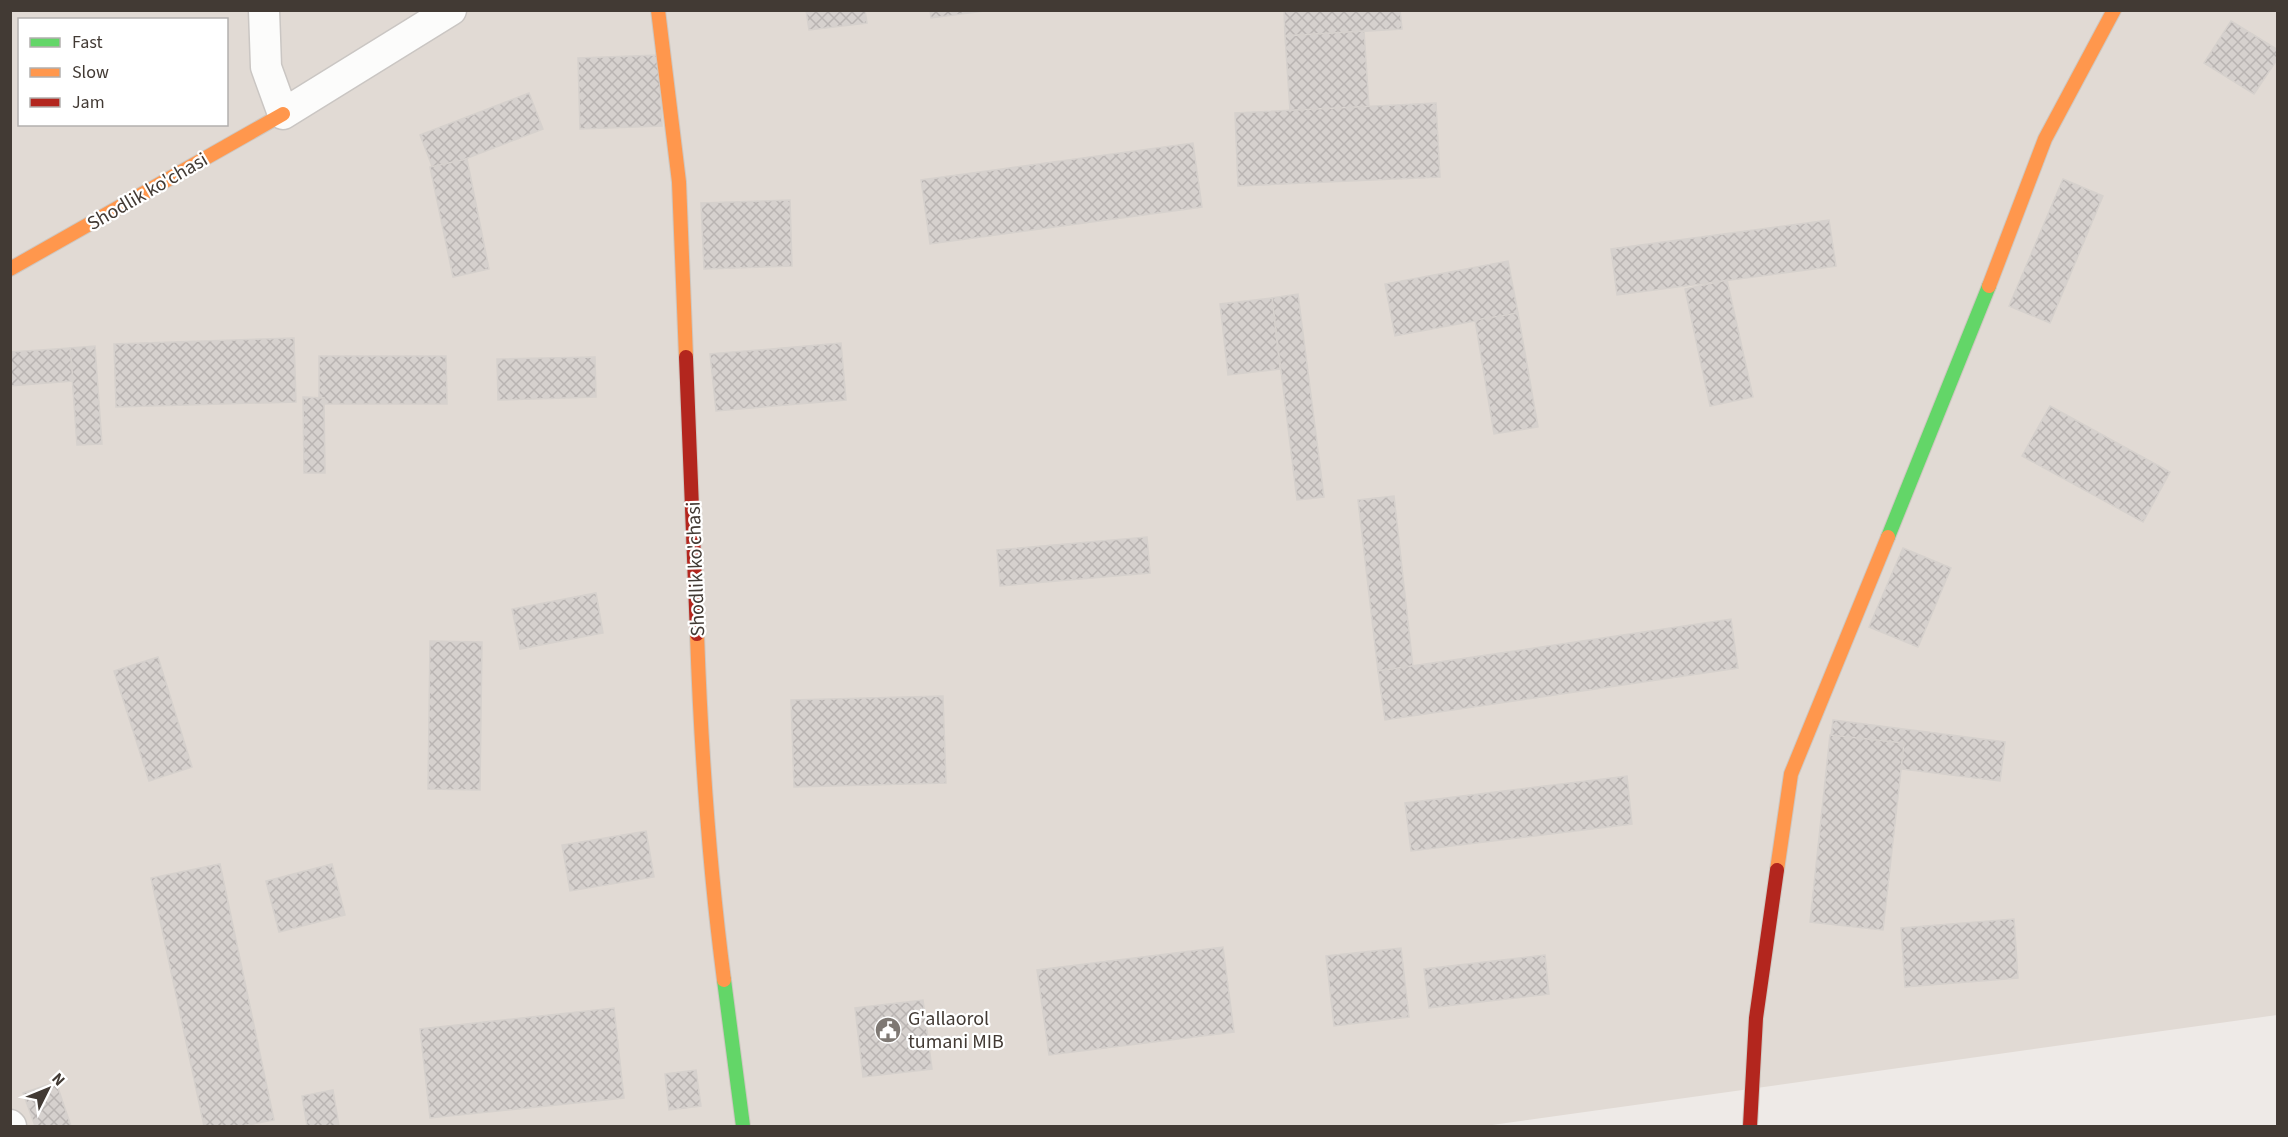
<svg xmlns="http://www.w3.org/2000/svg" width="2288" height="1137" font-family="'Source Sans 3',sans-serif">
	<defs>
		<pattern id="building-cross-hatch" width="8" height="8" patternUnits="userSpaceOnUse" patternTransform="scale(1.5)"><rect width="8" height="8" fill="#d6d1ce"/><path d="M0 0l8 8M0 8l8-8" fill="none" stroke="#b9b4b2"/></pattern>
	</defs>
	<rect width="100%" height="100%" fill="#eeeae7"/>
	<path fill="#e1dad4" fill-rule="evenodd" d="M10 11H2277V1015L1485 1126H11ZM20 20H226V124H20Z"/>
	<g fill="url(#building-cross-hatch)" stroke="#d6d1cd" stroke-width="1.5">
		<polygon points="806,10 865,10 867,23 809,30"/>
		<polygon points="930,10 992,10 931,18"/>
		<polygon points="1284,10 1400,10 1402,29 1285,36"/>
		<polygon points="2231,21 2278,50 2278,58 2254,94 2204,63"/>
		<polygon points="1364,31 1369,107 1290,111 1285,36"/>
		<polygon points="659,55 662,126 580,129 578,58"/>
		<polygon points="529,93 543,129 434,171 420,135"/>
		<polygon points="1436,103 1440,177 1238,186 1235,113"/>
		<polygon points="1193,143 1202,207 930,244 921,180"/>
		<polygon points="467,159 489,269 453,277 430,167"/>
		<polygon points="2063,179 2103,196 2050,323 2009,306"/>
		<polygon points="790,200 792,266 704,269 701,203"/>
		<polygon points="1829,220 1836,266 1617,295 1611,249"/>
		<polygon points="1508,261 1518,313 1395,336 1385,284"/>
		<polygon points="1727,280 1753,397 1710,406 1685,289"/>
		<polygon points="1298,294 1324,497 1297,500 1272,298"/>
		<polygon points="1272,298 1280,369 1228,375 1220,304"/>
		<polygon points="1518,313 1538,427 1494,434 1475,320"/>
		<polygon points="294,338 296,402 116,407 114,344"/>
		<polygon points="841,343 846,400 716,411 710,354"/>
		<polygon points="95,346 102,444 77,445 70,348"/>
		<polygon points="70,348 73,381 10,386 10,352"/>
		<polygon points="319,356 446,356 447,404 319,404"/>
		<polygon points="595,357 596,397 498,400 497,359"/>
		<polygon points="303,397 324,398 325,473 304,473"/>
		<polygon points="2050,406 2170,472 2143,522 2022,456"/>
		<polygon points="1394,496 1413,667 1378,671 1358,500"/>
		<polygon points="1147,537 1150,573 1000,586 997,550"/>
		<polygon points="1903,548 1951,568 1918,647 1869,627"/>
		<polygon points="596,593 603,633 520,649 512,609"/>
		<polygon points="1731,619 1738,668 1385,720 1378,671"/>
		<polygon points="430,641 482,642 480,790 428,789"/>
		<polygon points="158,657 192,767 149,781 114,671"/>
		<polygon points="943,696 946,783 794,787 791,700"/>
		<polygon points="1833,720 2005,742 2000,781 1828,760"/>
		<polygon points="1830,735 1904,743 1883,930 1810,922"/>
		<polygon points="1627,776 1632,824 1411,851 1405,803"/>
		<polygon points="646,831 654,877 570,891 562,845"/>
		<polygon points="220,864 274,1120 242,1126 204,1126 151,878"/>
		<polygon points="332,864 345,915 279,932 266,881"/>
		<polygon points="2014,919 2018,978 1905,987 1901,928"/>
		<polygon points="1223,947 1234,1032 1049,1055 1037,970"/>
		<polygon points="1401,948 1409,1017 1334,1026 1326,956"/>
		<polygon points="1545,955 1549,994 1429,1008 1424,969"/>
		<polygon points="923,1000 932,1069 863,1077 855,1008"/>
		<polygon points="614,1008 624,1098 430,1118 420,1029"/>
		<polygon points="696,1070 701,1106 669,1110 665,1074"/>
		<polygon points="56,1082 71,1126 35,1126 23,1093"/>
		<polygon points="333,1090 339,1126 307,1126 302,1096"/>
	</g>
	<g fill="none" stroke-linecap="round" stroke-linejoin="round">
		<defs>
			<g id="street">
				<polyline points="264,10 266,67 283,114 451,10"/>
				<polyline points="10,1125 11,1126"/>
			</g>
			<g id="fast">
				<polyline points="1888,537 1989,286"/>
				<polyline points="724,980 743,1126"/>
			</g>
			<g id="slow">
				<polyline points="658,10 679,182 686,357"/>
				<polyline points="10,269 283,114"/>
				<polyline points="1989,286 2045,139 2114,10"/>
				<path d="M697 634C701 749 709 865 724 980"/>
				<polyline points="1777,870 1791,774 1888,537"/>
			</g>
			<g id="jam">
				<polyline points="686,357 697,634"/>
				<polyline points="1750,1126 1756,1018 1777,870"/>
			</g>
		</defs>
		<use href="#street" stroke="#cac6c3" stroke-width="33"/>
		<use href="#fast" stroke="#cec7c0" stroke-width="16"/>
		<use href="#slow" stroke="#cec7c0" stroke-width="16"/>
		<use href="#jam" stroke="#cec7c0" stroke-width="16"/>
		<use href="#street" stroke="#fcfcfb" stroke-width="30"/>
		<use href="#fast" stroke="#63d668" stroke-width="14"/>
		<use href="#slow" stroke="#ff974d" stroke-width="14"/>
		<use href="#jam" stroke="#b3261e" stroke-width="14"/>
	</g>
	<defs>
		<symbol id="civic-disc" viewBox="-11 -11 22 22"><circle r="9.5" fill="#7e7873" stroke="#fff"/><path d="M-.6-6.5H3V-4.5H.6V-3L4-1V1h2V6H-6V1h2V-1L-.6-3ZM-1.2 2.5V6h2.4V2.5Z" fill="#fff"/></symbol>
	</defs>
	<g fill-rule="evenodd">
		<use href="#civic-disc" x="873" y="1015" width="30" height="30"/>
	</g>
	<g text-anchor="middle" stroke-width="4.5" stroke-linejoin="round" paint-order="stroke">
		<g font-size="20" fill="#423a34" stroke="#fff">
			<text transform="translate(147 191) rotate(-30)" y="7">Shodlik ko'chasi</text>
			<text transform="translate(695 569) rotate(-92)" y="7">Shodlik ko'chasi</text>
		</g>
		<g font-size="20" fill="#423a34" stroke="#fff" text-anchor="start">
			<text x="908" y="1025">G'allaorol<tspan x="908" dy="23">tumani MIB</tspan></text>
		</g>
	</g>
	<rect width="2288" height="1137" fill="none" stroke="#423a34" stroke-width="24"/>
	<rect x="18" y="18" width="210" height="108" fill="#ffffff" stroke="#b3b0ae" stroke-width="1.5"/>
	<rect x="30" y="38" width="30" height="9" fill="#63d668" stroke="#b3b0ae" stroke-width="1.5"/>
	<text x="72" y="48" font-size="18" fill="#423a34">Fast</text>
	<rect x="30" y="68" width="30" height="9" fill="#ff974d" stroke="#b3b0ae" stroke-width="1.5"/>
	<text x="72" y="78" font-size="18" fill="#423a34">Slow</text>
	<rect x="30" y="98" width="30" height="9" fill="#b3261e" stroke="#b3b0ae" stroke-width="1.5"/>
	<text x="72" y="108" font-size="18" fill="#423a34">Jam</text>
	<g transform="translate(48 1089) rotate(47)" stroke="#ffffff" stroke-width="4.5" paint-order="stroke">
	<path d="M0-4.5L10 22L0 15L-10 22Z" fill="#423a34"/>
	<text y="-9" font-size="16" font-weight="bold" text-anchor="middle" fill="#423a34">N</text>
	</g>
</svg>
